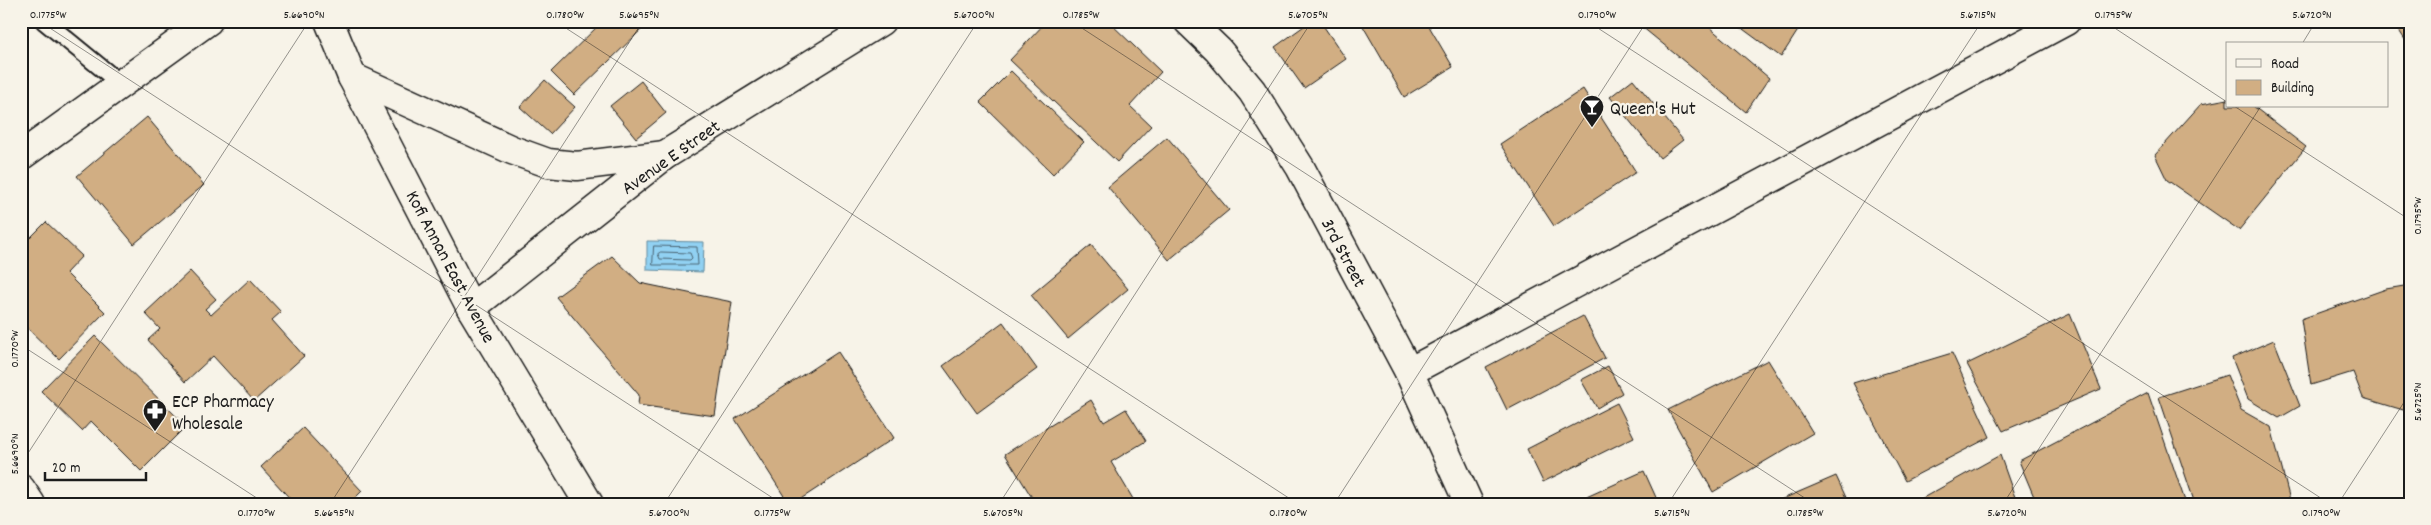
<svg xmlns="http://www.w3.org/2000/svg" width="2431" height="525" font-family="Dekko,sans-serif">
	<rect width="100%" height="100%" fill="#f7f3e8"/>
	<filter id="ink" filterUnits="userSpaceOnUse"><feTurbulence type="fractalNoise" baseFrequency=".02" numOctaves="2"/><feDisplacementMap in="SourceGraphic" scale="10" xChannelSelector="R" yChannelSelector="G"/><feConvolveMatrix kernelMatrix="1 2 1 2 8 2 1 2 1" color-interpolation-filters="sRGB"/></filter>
	<g filter="url(#ink)">
		<polygon fill="#91d1f2" stroke="#62899c" points="647,241 704,242 703,272 647,270"/>
		<g fill="none" stroke-linecap="round" stroke-linejoin="round">
			<g stroke="#4b6472" stroke-width="1">
				<polygon points="654,246 697,247 698,265 653,265"/>
				<polygon points="661,252 690,253 692,258 690,260 660,259 658,254"/>
			</g>
		</g>
		<g fill="#d1ae83" stroke="#1c1c1c">
			<polygon points="603,21 632,21 641,30 574,95 551,72"/>
			<polygon points="1047,21 1108,21 1161,72 1130,106 1151,126 1117,162 1010,60"/>
			<polygon points="1311,21 1320,21 1346,59 1304,88 1275,47"/>
			<polygon points="1360,21 1426,21 1453,67 1404,97"/>
			<polygon points="1702,21 1769,78 1746,112 1636,22"/>
			<polygon points="1732,21 1804,21 1781,57"/>
			<polygon points="2393,21 2410,21 2410,41 2407,43"/>
			<polygon points="1011,71 1084,142 1053,174 980,102"/>
			<polygon points="1633,79 1683,140 1660,158 1610,97"/>
			<polygon points="545,80 575,107 550,134 520,107"/>
			<polygon points="641,81 666,113 636,138 610,106"/>
			<polygon points="1583,89 1636,172 1554,226 1500,144"/>
			<polygon points="2227,99 2227,106 2253,106 2306,147 2239,230 2167,180 2155,155 2201,104"/>
			<polygon points="147,117 204,185 134,244 77,176"/>
			<polygon points="1167,137 1229,210 1169,260 1108,187"/>
			<polygon points="46,222 82,256 66,273 105,312 59,359 21,322 21,229 30,238"/>
			<polygon points="1091,245 1128,289 1068,339 1031,295"/>
			<polygon points="612,256 640,283 732,302 715,416 638,405 639,395 556,297"/>
			<polygon points="190,271 216,299 205,309 211,315 250,279 281,312 272,320 304,356 254,401 213,356 185,382 148,340 160,329 145,313"/>
			<polygon points="2410,285 2410,412 2363,398 2353,372 2311,385 2301,319 2386,289"/>
			<polygon points="2070,314 2101,389 2003,431 1967,364"/>
			<polygon points="1583,316 1605,358 1507,410 1486,367"/>
			<polygon points="1003,322 1037,369 977,413 943,366"/>
			<polygon points="95,336 186,426 141,471 91,421 82,431 41,391"/>
			<polygon points="2274,340 2300,406 2279,418 2248,399 2232,358"/>
			<polygon points="838,352 894,438 793,504 789,504 735,419"/>
			<polygon points="1952,353 1990,437 1905,481 1853,383"/>
			<polygon points="1768,360 1813,433 1713,492 1668,410"/>
			<polygon points="1608,366 1622,393 1597,408 1581,380"/>
			<polygon points="2227,375 2241,410 2271,427 2291,504 2195,504 2159,397"/>
			<polygon points="2148,393 2186,504 2037,504 2019,461"/>
			<polygon points="1091,400 1104,422 1126,409 1146,441 1111,462 1136,504 1036,504 1005,454"/>
			<polygon points="1617,403 1634,437 1543,482 1527,449"/>
			<polygon points="303,428 362,491 349,504 295,504 261,467"/>
			<polygon points="2000,455 2016,500 2008,504 1912,504"/>
			<polygon points="1644,471 1659,504 1571,504"/>
			<polygon points="1836,476 1849,504 1771,504"/>
			<polygon points="991,498 994,504 981,504"/>
		</g>
		<g fill="none" stroke-linecap="round" stroke-linejoin="round">
			<defs>
				<polyline id="lane" points="44,21 121,84"/>
				<g id="street">
					<polyline points="329,21 352,77 471,308 589,504"/>
					<polyline points="1188,21 1218,50 1252,91 1300,167 1409,372 1469,504"/>
					<polyline points="352,77 512,150 548,163 577,166 665,155"/>
					<polyline points="21,156 208,21"/>
					<polyline points="471,308 665,155 881,21"/>
					<polyline points="1409,372 2066,21"/>
					<polyline points="21,489 31,504"/>
				</g>
			</defs>
			<use href="#lane" stroke="#1c1c1c" stroke-width="20"/>
			<use href="#street" stroke="#1c1c1c" stroke-width="31"/>
			<use href="#lane" stroke="#f7f3e8" stroke-width="16"/>
			<use href="#street" stroke="#f7f3e8" stroke-width="28"/>
		</g>
	</g>
	<path fill="none" stroke="#1c1c1c" stroke-width="1" stroke-opacity="0.45" d="M39 21 782 504M555 21 1298 504M1071 21 1814 504M1587 21 2330 504M2104 21 2227 102M2302 44 2316 21M2234 106 2410 220M21 345 266 504M21 464 309 21M330 504 643 21M664 504 978 21M999 504 1312 21M1334 504 1647 21M1668 504 1982 21M2003 504 2261 106M2338 504 2410 393"/>
	<defs>
		<symbol id="bar-pin" viewBox="-11 -11 22 30"><path d="M0 17L-7.5 6A9.5 9.5 0 1 1 7.5 6Z" fill="#1c1c1c" stroke="#f7f3e8"/><path d="M-6-5H6L.8 .8V4.5H3.5V6h-7V4.5H-.8V.8Z" fill="#fff"/></symbol>
		<symbol id="pharmacy-pin" viewBox="-11 -11 22 30"><path d="M0 17L-7.5 6A9.5 9.5 0 1 1 7.5 6Z" fill="#1c1c1c" stroke="#f7f3e8"/><path d="M-2-6h4v4h4v4h-4v4h-4v-4h-4v-4h4Z" fill="#fff"/></symbol>
	</defs>
	<g fill-rule="evenodd">
		<use href="#bar-pin" x="1578" y="93" width="28" height="38"/>
		<use href="#pharmacy-pin" x="141" y="397" width="28" height="38"/>
	</g>
	<g text-anchor="middle" stroke-width="4.5" stroke-linejoin="round" paint-order="stroke">
		<g font-size="19" fill="#1c1c1c" stroke="#f7f3e8" text-anchor="start">
			<text x="1610" y="114">Queen's Hut</text>
			<text x="172" y="407">ECP Pharmacy<tspan x="172" dy="22">Wholesale</tspan></text>
		</g>
		<g font-size="19" fill="#1c1c1c" stroke="#f7f3e8">
			<text transform="translate(670 156) rotate(-35)" y="7">Avenue E Street</text>
			<text transform="translate(1345 252) rotate(62)" y="7">3rd Street</text>
			<text transform="translate(452 266) rotate(62)" y="7">Kofi Annan East Avenue</text>
		</g>
	</g>
	<rect width="2431" height="525" fill="none" stroke="#f7f3e8" stroke-width="55"/>
	<rect x="2226" y="42" width="162" height="65" fill="#f7f3e8" stroke="#9f9d96"/>
	<rect x="2236" y="59" width="25" height="8" fill="#f7f3e8" stroke="#9f9d96"/>
	<text x="2271" y="68" font-size="15" fill="#1c1c1c">Road</text>
	<rect x="2236" y="80" width="25" height="15" fill="#d1ae83" stroke="#9f9d96"/>
	<text x="2271" y="92" font-size="15" fill="#1c1c1c">Building</text>
	<path d="M45 472v8h101v-8" fill="none" stroke="#1c1c1c" stroke-width="2.5"/>
	<text x="52" y="472" font-size="15" fill="#1c1c1c" stroke="#f7f3e8" stroke-width="4" paint-order="stroke">20 m</text>
	<rect x="28" y="28" width="2376" height="470" fill="none" stroke="#1c1c1c" stroke-width="2"/>
	<g font-size="12" text-anchor="middle" fill="#1c1c1c">
		<text x="48" y="18">0.1775°W</text>
		<text x="304" y="18">5.6690°N</text>
		<text x="565" y="18">0.1780°W</text>
		<text x="639" y="18">5.6695°N</text>
		<text x="974" y="18">5.6700°N</text>
		<text x="1081" y="18">0.1785°W</text>
		<text x="1308" y="18">5.6705°N</text>
		<text x="1597" y="18">0.1790°W</text>
		<text x="1978" y="18">5.6715°N</text>
		<text x="2113" y="18">0.1795°W</text>
		<text x="2312" y="18">5.6720°N</text>
		<text transform="translate(2417 216) rotate(-90)" y="4">0.1795°W</text>
		<text transform="translate(14 349) rotate(-90)" y="4">0.1770°W</text>
		<text transform="translate(2417 402) rotate(-90)" y="4">5.6725°N</text>
		<text transform="translate(14 454) rotate(-90)" y="4">5.6690°N</text>
		<text x="256" y="516">0.1770°W</text>
		<text x="334" y="516">5.6695°N</text>
		<text x="669" y="516">5.6700°N</text>
		<text x="772" y="516">0.1775°W</text>
		<text x="1003" y="516">5.6705°N</text>
		<text x="1288" y="516">0.1780°W</text>
		<text x="1672" y="516">5.6715°N</text>
		<text x="1805" y="516">0.1785°W</text>
		<text x="2007" y="516">5.6720°N</text>
		<text x="2321" y="516">0.1790°W</text>
	</g>
</svg>
